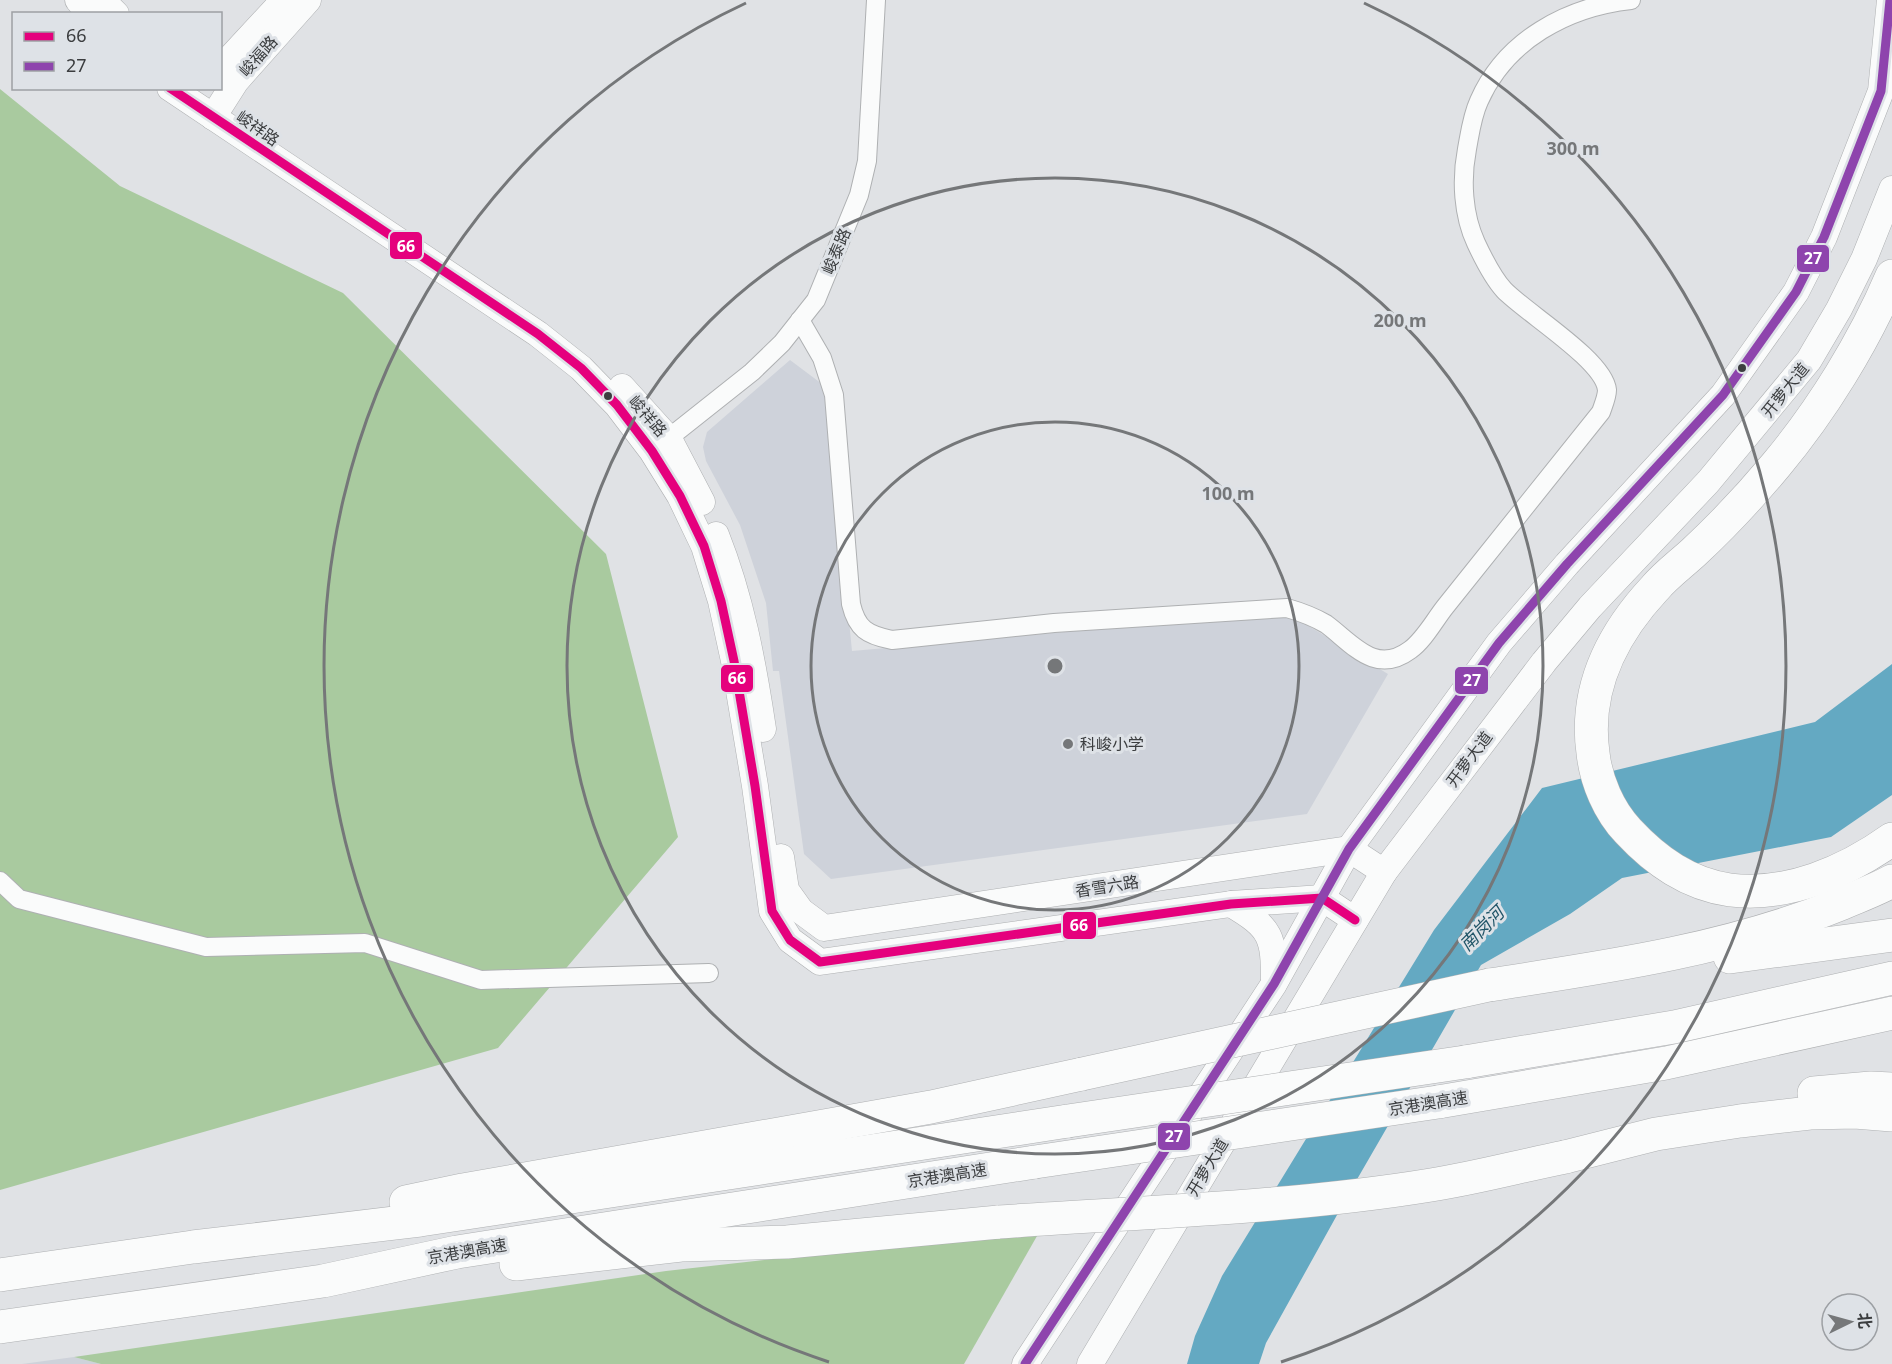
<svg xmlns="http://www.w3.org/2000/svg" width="1892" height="1364" font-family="'Noto Sans','Noto Sans SC',sans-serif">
	<rect width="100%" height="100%" fill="#e0e2e5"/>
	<g fill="#ced2da">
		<polygon points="790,360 826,387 852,651 1266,614 1297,619 1388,674 1307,814 831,879 804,854 779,671 773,671 766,603 740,525 706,461 703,447 707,432"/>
		<polygon points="74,1357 101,1364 22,1364"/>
	</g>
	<g fill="#a9ca9f">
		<polygon points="0,89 120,186 343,293 606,554 678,837 498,1048 0,1190"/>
		<polygon points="1037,1236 964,1364 101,1364 74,1357 666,1271 871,1248"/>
	</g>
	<polygon fill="#64a9c2" points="1892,664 1892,795 1831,837 1622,878 1570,914 1481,965 1352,1188 1266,1343 1259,1364 1187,1364 1195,1336 1222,1276 1434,930 1542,788 1815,722"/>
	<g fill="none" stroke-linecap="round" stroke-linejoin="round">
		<defs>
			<g id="street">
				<path d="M800 320 822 358 834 395 851 604C857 629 867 635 892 640L1054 623 1287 608C1301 612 1314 617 1326 624 1352 643 1375 676 1410 650 1424 640 1434 621 1445 607L1601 412C1603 406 1607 397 1607 390 1604 360 1526 313 1504 290 1493 278 1483 258 1476 243 1463 215 1461 180 1467 149 1470 133 1472 116 1479 101 1506 40 1567 7 1631 0"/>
				<polyline points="660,445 752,372 782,343 816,300 859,195 867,161 876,0"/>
				<polyline points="0,881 19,899 206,947 365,943 481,980 709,973"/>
			</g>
			<g id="secondary">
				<polyline points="78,0 90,14"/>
				<polyline points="102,0 116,14"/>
				<polyline points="220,69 284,0"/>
				<polyline points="170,88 538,334 581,368 617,405 652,451 680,496 704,546 721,601 734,661 755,786 772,911 790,940 820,962 1231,904 1322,898 1355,920"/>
				<polyline points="213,117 236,81 308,0"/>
				<polyline points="622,387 669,439 702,502"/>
				<path d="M716 535C741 598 753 662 763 729"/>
				<polyline points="781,857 786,890 801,911 824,928 1349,849 1384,872"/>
				<path d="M1231 904C1272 928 1274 937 1274 983"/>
				<polyline points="1025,1364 1274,984 1349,849 1499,643 1567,564 1723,395 1796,292 1824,237 1881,91 1890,0"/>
				<polyline points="1090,1364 1384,872 1544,662 1590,607 1708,482 1809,360 1839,309 1864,259 1892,189"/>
			</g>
			<g id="highway">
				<path d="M1892 276C1864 342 1822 410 1776 465 1751 495 1723 525 1694 552 1681 564 1666 575 1655 588 1612 634 1584 689 1593 753 1596 781 1609 811 1628 831 1656 861 1688 884 1730 890 1787 897 1846 872 1892 839"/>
				<polyline points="1730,957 1892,935"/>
				<path d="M1489 985C1607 967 1726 950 1838 905 1856 897 1874 891 1892 881"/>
				<polyline points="1465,1062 1674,1027 1892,978"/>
				<polyline points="1814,1093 1871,1088 1892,1089"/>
				<polyline points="1438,1102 1666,1063 1892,1013"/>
				<polyline points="1565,1157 1656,1134 1740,1121 1810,1113 1855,1112 1892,1115"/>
				<polyline points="406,1202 463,1190 931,1107 1082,1074"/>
				<polyline points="516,1264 681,1245 787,1242 999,1222"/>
				<polyline points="0,1275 193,1247 420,1220 1068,1121"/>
				<polyline points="0,1327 323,1281 457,1252 1035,1162"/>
			</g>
		</defs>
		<use href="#street" stroke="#aeb0b2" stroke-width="20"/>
		<use href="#secondary" stroke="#aeb0b2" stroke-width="27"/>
		<use href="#highway" stroke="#aeb0b2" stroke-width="34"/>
		<use href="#street" stroke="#fafbfb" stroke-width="18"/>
		<use href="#secondary" stroke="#fafbfb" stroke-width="26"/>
		<use href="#highway" stroke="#fafbfb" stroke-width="33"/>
		<defs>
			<g id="highway-bridge">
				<polyline points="1082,1074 1489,985"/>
				<polyline points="1068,1121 1465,1062"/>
				<polyline points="1035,1162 1438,1102"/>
				<path d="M999 1222C1142 1212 1290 1208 1431 1185 1476 1178 1520 1166 1565 1157"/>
			</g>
		</defs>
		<use href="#highway-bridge" stroke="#aeb0b2" stroke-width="34" stroke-linecap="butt"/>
		<use href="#highway-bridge" stroke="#fafbfb" stroke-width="33"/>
		<defs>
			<polyline id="bus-1" points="170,88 538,334 581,368 617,405 652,451 680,496 704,546 721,601 734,661 755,786 772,911 790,940 820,962 1231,904 1322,898 1355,920"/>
			<polyline id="bus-2" points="1025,1364 1274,984 1349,849 1499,643 1567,564 1723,395 1796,292 1824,237 1881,91 1890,0"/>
		</defs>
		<use href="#bus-1" stroke="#dee2e7" stroke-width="14"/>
		<use href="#bus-2" stroke="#dee2e7" stroke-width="14"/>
		<use href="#bus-1" stroke="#e5007d" stroke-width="9"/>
		<use href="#bus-2" stroke="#8e44ad" stroke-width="9"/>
	</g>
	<g fill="none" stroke="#757779" stroke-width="3">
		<circle cx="1055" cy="666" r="244"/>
		<circle cx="1055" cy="666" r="488"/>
		<path d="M829 1362A732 732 0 0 1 746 3M1364 3A732 732 0 0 1 1281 1362"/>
	</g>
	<g fill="#3b3d3f" stroke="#dee2e7" stroke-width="2">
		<circle cx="1742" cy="368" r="5"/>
		<circle cx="608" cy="396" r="5"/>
	</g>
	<circle fill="#757779" stroke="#dee2e7" stroke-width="2" cx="1068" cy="744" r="6"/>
	<g text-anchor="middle" stroke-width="6" stroke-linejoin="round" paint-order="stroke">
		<g font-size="16" fill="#3b3d3f" stroke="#dee2e7">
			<text transform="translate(258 56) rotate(-48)" y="6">峻福路</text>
			<text transform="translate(258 128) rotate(35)" y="6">峻祥路</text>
			<text transform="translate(836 251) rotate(-67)" y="6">峻泰路</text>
			<text transform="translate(1785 390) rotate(-51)" y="6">开萝大道</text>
			<text transform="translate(648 416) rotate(49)" y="6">峻祥路</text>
			<text transform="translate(1469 759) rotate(-53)" y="6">开萝大道</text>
			<text transform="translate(1107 886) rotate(-9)" y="6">香雪六路</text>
			<text transform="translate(1428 1103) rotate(-9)" y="6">京港澳高速</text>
			<text transform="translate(1207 1167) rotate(-59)" y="6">开萝大道</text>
			<text transform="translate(947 1175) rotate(-9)" y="6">京港澳高速</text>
			<text transform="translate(467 1251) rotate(-10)" y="6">京港澳高速</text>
		</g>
		<g font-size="16" fill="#3b3d3f" stroke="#dee2e7" text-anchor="start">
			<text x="1080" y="750">科峻小学</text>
		</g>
		<g font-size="18" font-style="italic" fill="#215568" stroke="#dee2e7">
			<text transform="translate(1482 929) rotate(-45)" y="6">南岗河</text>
		</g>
	</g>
	<circle cx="1055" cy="666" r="9" fill="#757779" stroke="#dee2e7" stroke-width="3"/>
	<g font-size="18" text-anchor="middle" font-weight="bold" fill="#757779" stroke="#dee2e7" stroke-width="6" stroke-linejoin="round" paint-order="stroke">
		<text x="1573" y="155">300 m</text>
		<text x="1400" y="327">200 m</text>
		<text x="1228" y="500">100 m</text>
	</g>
	<g stroke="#dee2e7" stroke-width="2">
		<rect x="389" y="231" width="34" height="29" rx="6" fill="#e5007d"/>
		<rect x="1796" y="244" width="34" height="29" rx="6" fill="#8e44ad"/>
		<rect x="720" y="664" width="34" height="29" rx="6" fill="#e5007d"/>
		<rect x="1454" y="666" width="35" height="29" rx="6" fill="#8e44ad"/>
		<rect x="1062" y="911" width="35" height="29" rx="6" fill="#e5007d"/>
		<rect x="1157" y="1122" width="34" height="29" rx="6" fill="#8e44ad"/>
	</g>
	<g font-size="16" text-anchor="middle" font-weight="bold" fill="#fff">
		<text x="406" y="252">66</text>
		<text x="1813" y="264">27</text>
		<text x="737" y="684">66</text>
		<text x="1472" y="686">27</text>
		<text x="1079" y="931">66</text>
		<text x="1174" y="1142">27</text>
	</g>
	<rect x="12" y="12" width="210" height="78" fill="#dee2e7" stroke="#9da0a4" stroke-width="1.5"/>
	<rect x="24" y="32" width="30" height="9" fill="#e5007d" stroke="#9da0a4" stroke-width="1.5"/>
	<text x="66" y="42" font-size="18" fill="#3b3d3f">66</text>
	<rect x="24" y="62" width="30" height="9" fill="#8e44ad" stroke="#9da0a4" stroke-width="1.5"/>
	<text x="66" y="72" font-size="18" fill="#3b3d3f">27</text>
	<g transform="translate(1850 1322) rotate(85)"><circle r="28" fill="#dee2e7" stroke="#9da0a4" stroke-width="1.5"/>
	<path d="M0-4.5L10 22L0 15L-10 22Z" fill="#757779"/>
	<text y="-9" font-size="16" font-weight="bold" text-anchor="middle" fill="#3b3d3f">北</text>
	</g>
</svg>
